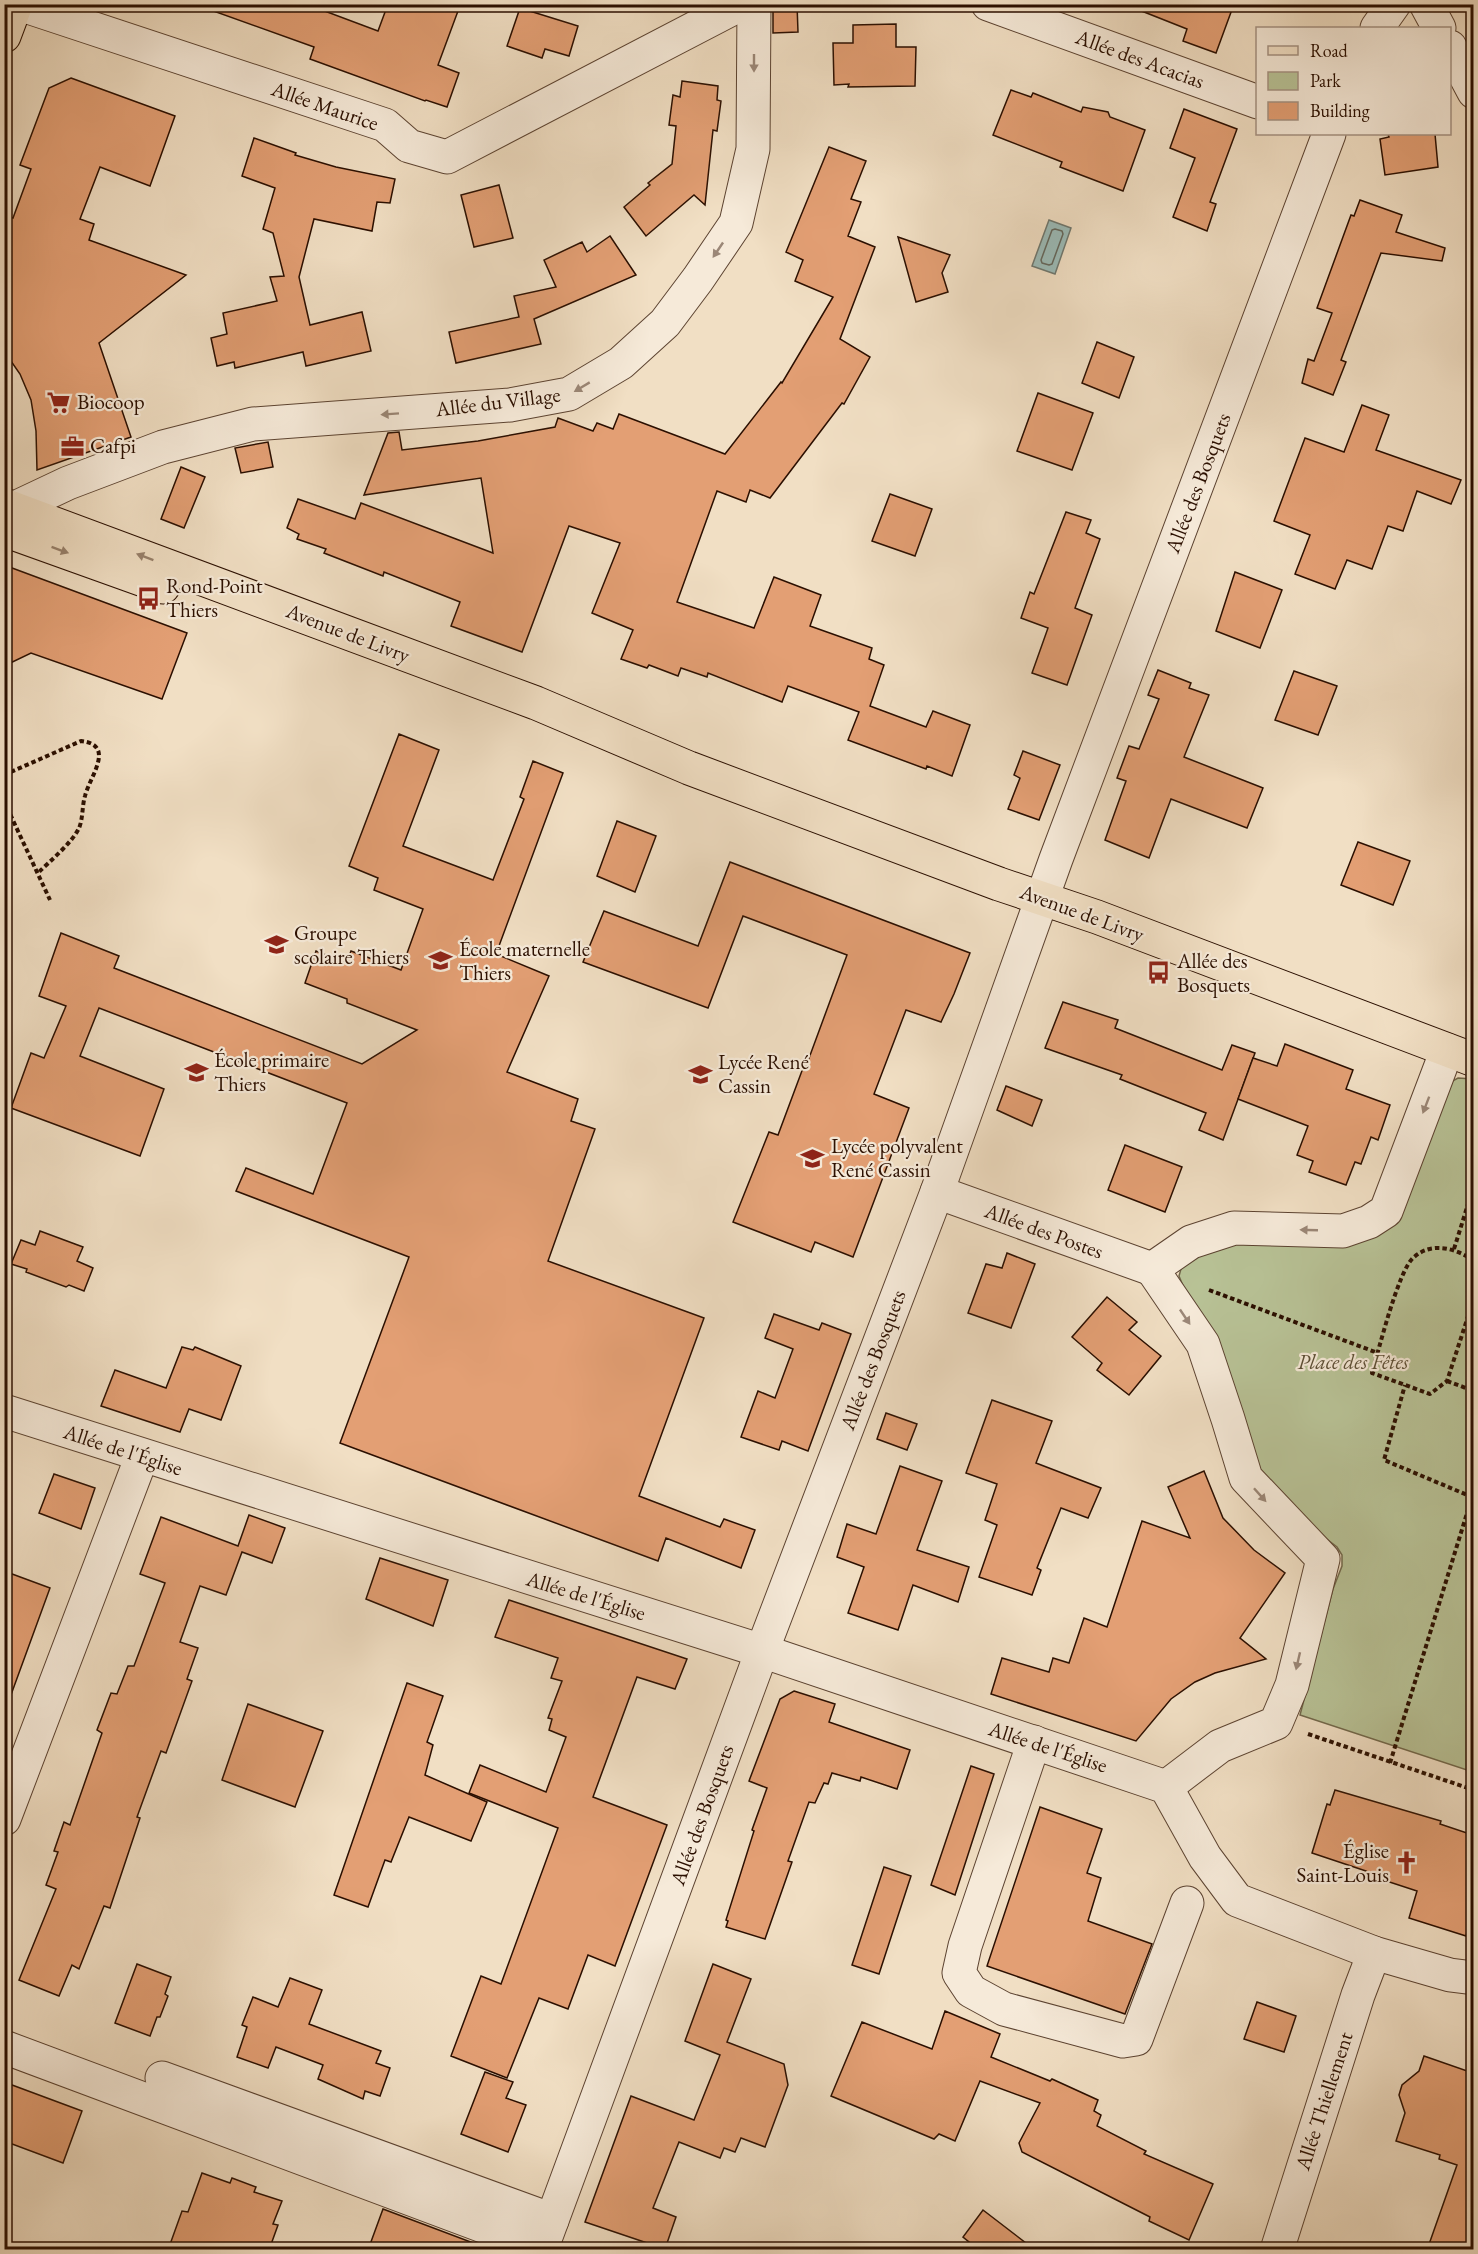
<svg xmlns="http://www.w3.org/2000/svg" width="1478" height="2254" font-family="'EB Garamond',serif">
	<rect width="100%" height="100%" fill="#f1dfc4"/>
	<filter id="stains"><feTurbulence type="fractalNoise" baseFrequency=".00333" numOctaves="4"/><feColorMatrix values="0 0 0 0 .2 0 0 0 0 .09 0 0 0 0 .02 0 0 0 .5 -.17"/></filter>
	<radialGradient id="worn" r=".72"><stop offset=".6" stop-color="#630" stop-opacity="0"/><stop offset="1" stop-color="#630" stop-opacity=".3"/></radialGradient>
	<polygon fill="#b8c296" stroke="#72684b" stroke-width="1.5" points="1458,1078 1473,1079 1473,1772 1300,1715 1333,1589 1342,1566 1342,1555 1337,1547 1290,1511 1270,1487 1254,1459 1179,1276 1183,1262 1222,1241 1367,1239 1447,1084"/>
	<polygon fill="#9bbcb9" stroke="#6e776f" stroke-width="1.5" points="1049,220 1071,228 1055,274 1032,266"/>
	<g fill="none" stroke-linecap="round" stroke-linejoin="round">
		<polygon stroke="#63665c" stroke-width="1.5" points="1055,229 1062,231 1063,234 1052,264 1049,265 1042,263 1041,260 1052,230"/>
	</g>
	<g fill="#e39f74" stroke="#2b0f00" stroke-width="1.5">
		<polygon points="205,4 306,4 378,31 388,4 441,4 458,11 438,65 459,73 447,107 426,100 425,101 310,59 314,47 205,8"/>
		<polygon points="774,4 797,4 798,32 773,33 773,5"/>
		<polygon points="1130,4 1234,4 1216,53 1183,41 1187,29 1129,6"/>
		<polygon points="520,8 578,26 569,56 545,49 542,58 507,46"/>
		<polygon points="896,24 896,47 916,47 915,86 848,87 849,84 834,85 833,43 853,43 853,25"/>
		<polygon points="71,78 175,116 150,186 100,167 80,219 94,224 89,240 186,275 99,343 131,437 37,470 36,431 31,400 20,374 4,351 4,215 13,218 31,169 20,165 49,88"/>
		<polygon points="682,81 718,86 717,100 721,101 717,131 713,130 705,205 694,195 646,236 624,207 650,185 648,183 672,164 676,126 669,125 673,95 680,97"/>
		<polygon points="1011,90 1031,97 1033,93 1081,112 1083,107 1108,112 1110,117 1145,130 1123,191 1060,167 1062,162 993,135"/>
		<polygon points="1184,109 1237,129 1210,202 1216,204 1207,231 1173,217 1195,158 1170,148"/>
		<polygon points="1388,134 1435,134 1438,167 1385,175 1380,139 1389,137"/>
		<polygon points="254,138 296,153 295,155 336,167 395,179 390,203 377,202 372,231 314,219 299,277 310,325 362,312 371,351 306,366 303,352 235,368 234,362 217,366 211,338 227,334 223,313 277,301 270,277 284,276 273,233 263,229 275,188 242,176"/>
		<polygon points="829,147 866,161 851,199 861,202 848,236 875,247 840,339 870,357 844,404 842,403 770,498 750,490 746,502 717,491 677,602 754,628 774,577 821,595 810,626 872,648 869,659 884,665 870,706 926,727 933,711 970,725 952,776 927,766 926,769 848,740 859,712 788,686 782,702 708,673 707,677 681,668 678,676 649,665 647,668 621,659 633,630 592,613 620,543 569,526 522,652 451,626 460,602 384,572 383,576 324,553 326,549 297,539 299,534 287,528 298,499 355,519 361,503 493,553 481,478 364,495 388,433 399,432 402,450 478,441 555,427 558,418 593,431 597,423 613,429 619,414 725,454 781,382 782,383 833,297 795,281 803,260 786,252"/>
		<polygon points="499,185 513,238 474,247 461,195"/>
		<polygon points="1360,200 1402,215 1396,232 1445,248 1442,261 1381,253 1341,360 1346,362 1333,395 1302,383 1308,359 1314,361 1332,313 1317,308 1351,215 1354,216"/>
		<polygon points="610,236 636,275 534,319 541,344 456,363 449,332 519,317 514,296 556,287 544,260 582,242 587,252"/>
		<polygon points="898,237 950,255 942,273 948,292 916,302"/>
		<polygon points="1097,342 1134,357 1119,398 1082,383"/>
		<polygon points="1038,393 1093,413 1072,470 1017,451"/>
		<polygon points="1362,405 1389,415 1376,450 1461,480 1451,504 1417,491 1403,531 1388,526 1372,569 1347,560 1335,589 1295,574 1310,535 1274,521 1305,438 1344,452"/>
		<polygon points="268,442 273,467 241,473 235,448"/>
		<polygon points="181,467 205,477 184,528 161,519"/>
		<polygon points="890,494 932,509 915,556 872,541"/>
		<polygon points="1066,512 1091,520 1086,533 1100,539 1075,608 1092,615 1067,685 1032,673 1048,628 1021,618 1030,592 1034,594"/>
		<polygon points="4,565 187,633 162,699 31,653 4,666"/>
		<polygon points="1235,572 1282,590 1260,648 1216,631"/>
		<polygon points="1158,670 1191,683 1189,688 1209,695 1184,757 1263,788 1247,828 1171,799 1149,858 1105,840 1126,781 1117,778 1129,746 1139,749 1159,699 1148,695"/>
		<polygon points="1294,671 1337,686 1318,735 1275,720"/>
		<polygon points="399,734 439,750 403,846 493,880 524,799 520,797 533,761 563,773 496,954 549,976 507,1072 578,1099 571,1121 595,1129 548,1261 704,1318 639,1496 720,1527 724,1519 755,1530 741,1568 666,1538 658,1561 340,1443 409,1257 236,1191 246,1168 313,1194 347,1103 99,1008 80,1056 164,1089 140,1156 11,1108 31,1053 44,1058 66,1006 39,996 61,933 119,956 114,968 362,1064 417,1030 347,1003 347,999 305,983 316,951 346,963 351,951 401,970 423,909 374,890 378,878 349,866"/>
		<polygon points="1023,751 1060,765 1039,820 1008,809 1020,778 1014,775"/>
		<polygon points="617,821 656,836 635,892 597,876"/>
		<polygon points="1358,842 1410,861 1393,905 1341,885"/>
		<polygon points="730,862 970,953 954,994 941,1022 906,1010 874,1094 909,1108 853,1257 815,1242 811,1252 733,1222 769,1132 778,1135 803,1068 805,1069 847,955 743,916 708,1008 583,962 604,911 698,946"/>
		<polygon points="1063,1002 1118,1020 1115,1028 1222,1070 1232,1045 1255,1053 1223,1140 1199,1130 1206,1113 1120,1079 1122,1075 1045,1048"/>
		<polygon points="1285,1044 1353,1070 1346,1089 1390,1105 1378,1140 1371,1137 1361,1164 1355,1162 1346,1185 1309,1172 1313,1161 1297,1155 1308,1126 1238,1099 1253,1058 1277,1066"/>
		<polygon points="1006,1086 1042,1100 1032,1126 997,1110"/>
		<polygon points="1125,1145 1182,1167 1165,1212 1108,1190"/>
		<polygon points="40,1231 83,1247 77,1261 93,1268 84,1291 69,1285 66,1287 26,1272 27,1269 11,1264 21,1240 35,1245"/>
		<polygon points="1007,1253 1035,1264 1011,1328 968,1313 986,1264 1002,1268"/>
		<polygon points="1107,1297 1137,1322 1129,1330 1161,1356 1129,1395 1097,1370 1102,1363 1072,1337"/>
		<polygon points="774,1314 819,1330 822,1323 851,1334 808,1451 782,1441 779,1450 741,1437 758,1391 775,1398 793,1349 765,1338"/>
		<polygon points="182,1347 193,1350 195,1347 241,1366 221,1420 189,1409 180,1432 101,1406 115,1370 166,1388"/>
		<polygon points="992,1400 1052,1421 1036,1463 1101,1488 1088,1518 1061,1508 1037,1568 1041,1570 1032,1595 979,1577 997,1525 985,1520 997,1484 966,1473"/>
		<polygon points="886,1413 917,1424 907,1450 877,1439"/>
		<polygon points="900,1466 942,1481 917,1550 969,1567 958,1602 913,1585 898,1630 848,1613 864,1567 837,1557 847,1524 876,1534"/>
		<polygon points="1204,1471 1223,1518 1254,1550 1285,1573 1240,1638 1266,1659 1215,1673 1195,1682 1171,1699 1136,1741 991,1694 1002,1658 1049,1672 1053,1658 1069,1663 1084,1618 1107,1627 1142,1521 1190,1538 1168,1487"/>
		<polygon points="54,1474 95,1488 81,1529 39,1513"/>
		<polygon points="249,1515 285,1528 272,1563 242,1552 226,1595 200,1586 180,1642 198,1648 187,1679 192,1681 166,1753 161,1751 137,1817 140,1818 110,1908 104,1906 79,1969 72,1965 59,1996 19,1980 56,1889 46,1885 58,1852 54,1851 64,1822 70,1825 102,1733 97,1730 111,1693 117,1694 128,1666 134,1666 165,1583 140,1574 161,1517 238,1546"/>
		<polygon points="380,1558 448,1580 433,1626 366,1599"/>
		<polygon points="4,1571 50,1588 8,1703 4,1703"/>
		<polygon points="509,1600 687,1659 675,1689 637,1677 593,1797 667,1825 615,1966 588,1955 568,2009 539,1998 507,2078 451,2056 481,1976 501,1984 558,1828 469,1793 480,1765 546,1792 566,1737 549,1730 552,1719 548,1718 562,1681 551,1678 558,1658 495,1637"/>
		<polygon points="407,1683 443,1696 427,1742 433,1745 425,1775 487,1802 471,1841 409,1817 391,1862 385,1860 368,1907 334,1895"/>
		<polygon points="794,1691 835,1704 829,1722 910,1750 897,1789 861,1777 860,1781 832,1773 828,1784 824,1783 815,1803 809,1802 788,1861 792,1862 765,1939 726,1927 728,1921 726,1920 754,1831 752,1830 767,1788 749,1781 780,1699"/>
		<polygon points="248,1704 323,1731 295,1807 222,1780"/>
		<polygon points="971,1766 994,1774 955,1895 931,1885"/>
		<polygon points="1335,1790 1441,1821 1440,1824 1473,1835 1473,1910 1466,1936 1409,1918 1417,1891 1365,1874 1366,1871 1312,1853 1327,1804 1330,1805"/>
		<polygon points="1040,1807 1102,1829 1087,1873 1101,1878 1088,1921 1152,1944 1125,2014 987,1966"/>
		<polygon points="884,1867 911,1876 879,1974 852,1965"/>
		<polygon points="137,1964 171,1977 165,1994 168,1996 160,2017 157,2017 150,2036 115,2023"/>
		<polygon points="713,1964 751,1979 727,2042 784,2064 788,2085 765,2147 741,2138 735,2152 724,2148 720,2158 679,2142 653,2208 676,2217 665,2249 585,2222 631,2096 694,2120 720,2055 685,2041"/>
		<polygon points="290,1978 322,1990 309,2024 381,2051 376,2063 390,2068 380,2096 365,2091 363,2099 318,2079 323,2065 276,2047 268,2068 237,2057 247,2027 242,2025 253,1997 278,2007"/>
		<polygon points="1257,2002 1296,2016 1284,2052 1244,2039"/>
		<polygon points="945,2011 1000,2034 991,2057 1050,2081 1052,2079 1098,2100 1094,2111 1101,2115 1097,2126 1146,2151 1144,2154 1213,2184 1189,2240 1149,2221 1150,2217 1022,2152 1019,2143 1040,2103 980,2081 955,2141 939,2134 934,2139 831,2096 862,2022 932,2049"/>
		<polygon points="1424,2056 1473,2073 1473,2250 1427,2250 1457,2165 1439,2159 1440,2155 1396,2141 1405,2113 1399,2095 1402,2085 1419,2071"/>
		<polygon points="485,2072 513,2082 506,2098 526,2105 508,2152 461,2134"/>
		<polygon points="4,2082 82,2111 63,2163 4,2141"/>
		<polygon points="202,2173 230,2183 232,2178 256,2187 254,2192 282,2201 273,2224 278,2225 269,2250 168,2250 182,2211 188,2212"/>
		<polygon points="383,2209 484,2247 484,2250 368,2250"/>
		<polygon points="983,2210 1035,2250 979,2250 963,2237"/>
	</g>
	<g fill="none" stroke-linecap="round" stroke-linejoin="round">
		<defs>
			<g id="minor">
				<polyline points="19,4 385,125 409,146 447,157 741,4"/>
				<polyline points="988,4 1258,102"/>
				<polyline points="1426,4 1439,28"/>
				<polyline points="1377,28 1394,4"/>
				<polyline points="1450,47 1474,92"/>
				<polyline points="15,508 68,483 163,447 253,424 510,405 569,394 621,363 665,323 698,279 736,223 753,149 754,4"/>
				<polyline points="937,1192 1152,1269"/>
				<polyline points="1152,1269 1203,1344 1228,1419 1246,1478 1323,1559 1292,1685 1276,1723 1220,1746 1166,1787"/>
				<polyline points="1152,1269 1191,1242 1234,1228 1343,1231 1369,1222 1386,1211 1447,1050"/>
				<polyline points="4,1411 762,1651 1166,1787 1205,1857 1237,1900 1374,1953 1450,1975 1474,1978"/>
				<polyline points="1034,1742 965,1946 959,1973 971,1991 1004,2009 1123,2041 1136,2039 1187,1903"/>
				<polyline points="4,1819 142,1456"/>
				<polyline points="4,2047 542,2248"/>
				<polyline points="162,2078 552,2220"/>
				<polyline points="541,2250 762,1651 937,1192 1056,859 1329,134"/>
				<polyline points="1277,2250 1358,1995 1374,1953"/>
			</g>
			<g id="major">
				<polyline points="4,36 16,4"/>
				<polyline points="4,505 536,703 689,768 999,884 1097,917 1474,1060"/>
				<polyline points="4,530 163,587"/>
			</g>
		</defs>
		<use href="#minor" stroke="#5c4331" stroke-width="35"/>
		<use href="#major" stroke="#2b0f00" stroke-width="35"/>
		<g stroke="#2b0f00" stroke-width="4" stroke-dasharray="4.5 3" stroke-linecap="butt">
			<path d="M4 775 81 741C116 745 90 776 85 796 82 806 83 819 79 828 72 843 50 861 38 873"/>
			<polyline points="4,801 50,900"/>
			<polyline points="1454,1249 1474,1185"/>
			<path d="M1474 1261C1456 1248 1431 1241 1413 1258 1398 1272 1379 1349 1372 1373L1430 1394 1447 1381 1474 1298"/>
			<polyline points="1209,1290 1378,1353"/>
			<polyline points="1447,1381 1474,1391"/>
			<polyline points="1308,1734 1474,1790"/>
			<polyline points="1390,1763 1472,1497 1384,1460 1405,1385"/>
		</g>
		<use href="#minor" stroke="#f6ead9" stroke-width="33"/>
		<use href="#major" stroke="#f1dfc4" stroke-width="33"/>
	</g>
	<defs><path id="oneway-solid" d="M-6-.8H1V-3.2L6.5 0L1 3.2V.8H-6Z" transform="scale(1.5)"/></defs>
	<g fill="#9b8777">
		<use href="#oneway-solid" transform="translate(754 63) rotate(90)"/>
		<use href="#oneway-solid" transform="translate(718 250) rotate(124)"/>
		<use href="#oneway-solid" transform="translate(582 387) rotate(149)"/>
		<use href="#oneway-solid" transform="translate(390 414) rotate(176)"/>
		<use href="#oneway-solid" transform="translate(1426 1105) rotate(111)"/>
		<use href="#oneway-solid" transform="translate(1309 1230) rotate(-178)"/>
		<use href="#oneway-solid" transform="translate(1185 1317) rotate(56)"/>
		<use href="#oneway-solid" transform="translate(1260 1495) rotate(48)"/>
		<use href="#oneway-solid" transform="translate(1298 1661) rotate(103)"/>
	</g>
	<g fill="#98816c">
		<use href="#oneway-solid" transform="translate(60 550) rotate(20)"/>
		<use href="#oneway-solid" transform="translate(145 557) rotate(-159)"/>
	</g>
	<defs>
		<symbol id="supermarket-bare" viewBox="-9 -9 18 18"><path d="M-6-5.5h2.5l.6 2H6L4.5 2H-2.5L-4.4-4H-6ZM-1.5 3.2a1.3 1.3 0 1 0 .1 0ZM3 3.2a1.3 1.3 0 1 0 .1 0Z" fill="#8f2418" stroke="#f6ead9" stroke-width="2.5" paint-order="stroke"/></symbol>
		<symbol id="office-bare" viewBox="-9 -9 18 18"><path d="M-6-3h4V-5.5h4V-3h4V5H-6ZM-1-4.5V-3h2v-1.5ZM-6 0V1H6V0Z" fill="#8f2418" stroke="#f6ead9" stroke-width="2.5" paint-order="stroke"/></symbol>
		<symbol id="bus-bare" viewBox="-9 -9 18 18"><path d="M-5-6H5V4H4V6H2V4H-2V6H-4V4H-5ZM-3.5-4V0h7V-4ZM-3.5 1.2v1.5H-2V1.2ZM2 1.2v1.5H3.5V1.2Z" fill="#8f2418" stroke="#f6ead9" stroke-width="2.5" paint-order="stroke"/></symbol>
		<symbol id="school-bare" viewBox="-9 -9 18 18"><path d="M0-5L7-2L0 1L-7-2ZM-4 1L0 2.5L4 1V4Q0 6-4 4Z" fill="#8f2418" stroke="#f6ead9" stroke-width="2.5" paint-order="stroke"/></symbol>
		<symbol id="church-bare" viewBox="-9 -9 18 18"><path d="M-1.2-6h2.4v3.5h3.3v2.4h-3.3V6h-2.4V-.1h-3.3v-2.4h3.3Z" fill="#8f2418" stroke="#f6ead9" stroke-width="2.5" paint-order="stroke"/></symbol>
	</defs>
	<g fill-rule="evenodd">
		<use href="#supermarket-bare" x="42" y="386" width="33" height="33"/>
		<use href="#office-bare" x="56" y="430" width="33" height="33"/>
		<use href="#bus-bare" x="132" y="582" width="33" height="33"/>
		<use href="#school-bare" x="260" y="928" width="33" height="33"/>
		<use href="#school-bare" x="424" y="944" width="33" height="33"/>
		<use href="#bus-bare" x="1142" y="956" width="33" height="33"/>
		<use href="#school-bare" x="180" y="1056" width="33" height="33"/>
		<use href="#school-bare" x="684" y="1058" width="33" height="33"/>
		<use href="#school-bare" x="796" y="1142" width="33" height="33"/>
		<use href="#church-bare" x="1390" y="1846" width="33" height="33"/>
	</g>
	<g text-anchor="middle" stroke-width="4.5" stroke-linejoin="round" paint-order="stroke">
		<g font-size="21" fill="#2b0f00" stroke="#f6ead9">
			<text transform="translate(1140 59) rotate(20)" y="7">Allée des Acacias</text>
			<text transform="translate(325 106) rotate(19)" y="7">Allée Maurice</text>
			<text transform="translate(498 402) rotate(-7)" y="7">Allée du Village</text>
			<text transform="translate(1198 483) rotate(-69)" y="7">Allée des Bosquets</text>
			<text transform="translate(348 633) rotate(21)" y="7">Avenue de Livry</text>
			<text transform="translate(1082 913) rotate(20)" y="7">Avenue de Livry</text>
			<text transform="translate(1044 1231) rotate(20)" y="7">Allée des Postes</text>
			<text transform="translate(873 1360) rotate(-69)" y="7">Allée des Bosquets</text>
			<text transform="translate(123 1450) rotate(18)" y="7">Allée de l'Église</text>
			<text transform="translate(586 1596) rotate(17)" y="7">Allée de l'Église</text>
			<text transform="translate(1048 1747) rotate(18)" y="7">Allée de l'Église</text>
			<text transform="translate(702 1815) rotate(-70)" y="7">Allée des Bosquets</text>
			<text transform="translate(1324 2101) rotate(-72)" y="7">Allée Thiellement</text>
		</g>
		<g font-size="21" fill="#2b0f00" stroke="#f6ead9" text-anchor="start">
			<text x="77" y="409">Biocoop</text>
			<text x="90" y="453">Cafpi</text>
			<text x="166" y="593">Rond-Point<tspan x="166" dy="24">Thiers</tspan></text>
			<text x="294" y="940">Groupe<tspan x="294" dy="24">scolaire Thiers</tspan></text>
			<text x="459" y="956">École maternelle<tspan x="459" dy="24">Thiers</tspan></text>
			<text x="1177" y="968">Allée des<tspan x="1177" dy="24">Bosquets</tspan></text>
			<text x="214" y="1067">École primaire<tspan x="214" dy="24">Thiers</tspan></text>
			<text x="718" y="1069">Lycée René<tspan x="718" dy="24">Cassin</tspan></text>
			<text x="831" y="1153">Lycée polyvalent<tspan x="831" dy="24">René Cassin</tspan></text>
			<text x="1389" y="1858" text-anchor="end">Église<tspan x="1389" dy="24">Saint-Louis</tspan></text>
		</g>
		<g font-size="21" font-style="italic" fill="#5c4e34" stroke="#f6ead9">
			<text x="1353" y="1369">Place des Fêtes</text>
		</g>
	</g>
	<rect width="1478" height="2254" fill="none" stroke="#f1dfc4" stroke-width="24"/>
	<rect x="6" y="6" width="1466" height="2242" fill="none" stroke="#2b0f00" stroke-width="3"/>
	<rect x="12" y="12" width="1454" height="2230" fill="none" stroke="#2b0f00" stroke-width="1.5"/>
	<rect x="1256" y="27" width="195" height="108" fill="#f6ead9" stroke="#a59282" stroke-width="1.5"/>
	<rect x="1268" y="46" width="30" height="9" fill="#f1dfc4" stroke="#a59282" stroke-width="1.5"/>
	<text x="1310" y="57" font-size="18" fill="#2b0f00">Road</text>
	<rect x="1268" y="72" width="30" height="18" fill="#b8c296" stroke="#a59282" stroke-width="1.5"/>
	<text x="1310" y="87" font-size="18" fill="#2b0f00">Park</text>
	<rect x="1268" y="102" width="30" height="18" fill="#e39f74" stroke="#a59282" stroke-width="1.5"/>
	<text x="1310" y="117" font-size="18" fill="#2b0f00">Building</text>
	<rect width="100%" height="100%" filter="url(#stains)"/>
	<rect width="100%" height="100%" fill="url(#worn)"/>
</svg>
